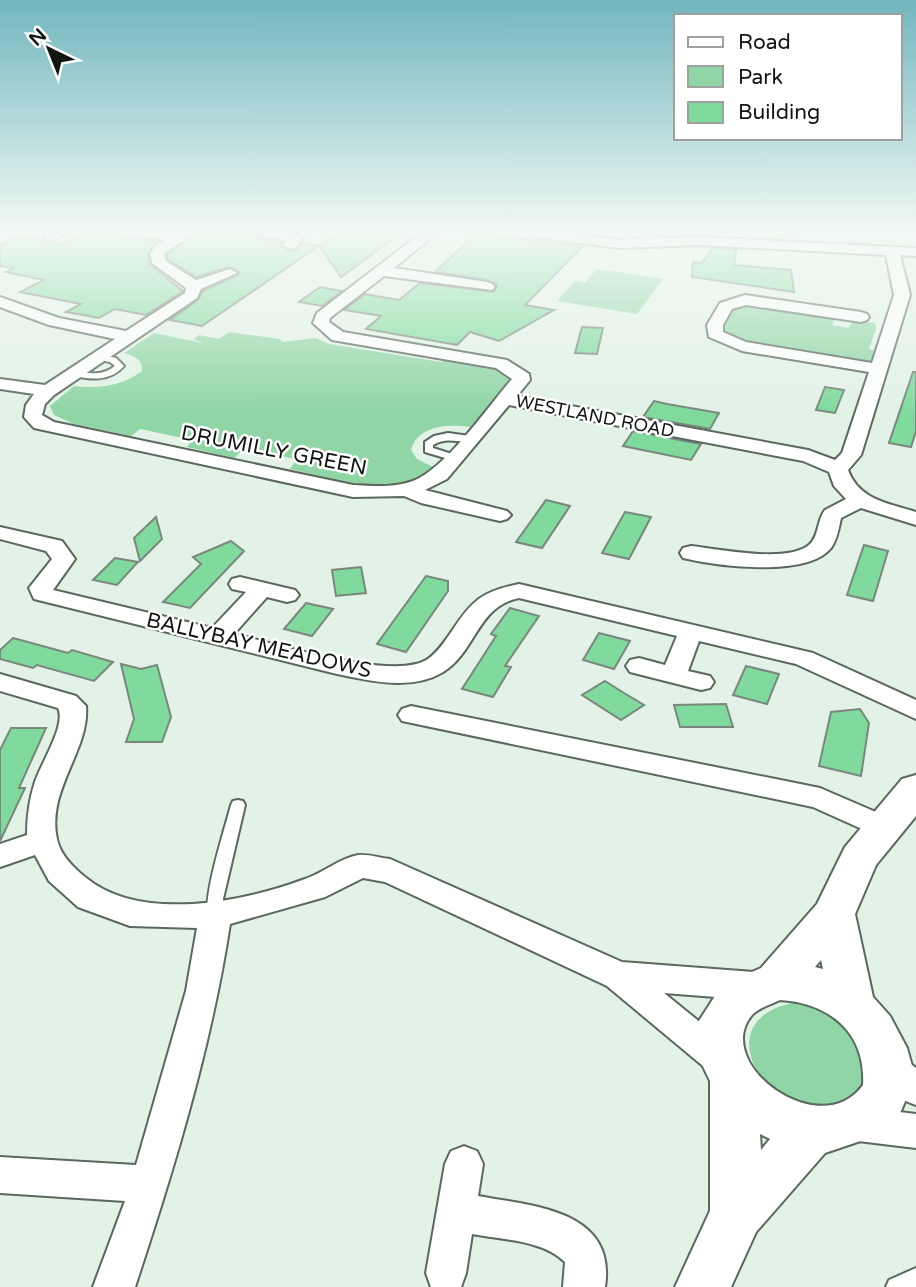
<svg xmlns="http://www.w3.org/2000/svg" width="916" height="1287" font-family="'Varela Round',sans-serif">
	<rect width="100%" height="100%" fill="#e2f2e6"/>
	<g fill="#90d5a5">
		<polygon points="597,269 663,279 637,314 557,301 575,281 585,283"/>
		<polygon points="750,303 834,318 833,325 848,328 854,321 875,323 876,329 869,349 882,353 877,364 744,345 724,331 731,309"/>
		<path d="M229 332 280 339 282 342 315 338 329 344 441 362C461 354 496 366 515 376L470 427C448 424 418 425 411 450L417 459 435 468C391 500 339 480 290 469L297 459 243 450 234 458 187 447 192 440 140 429 131 436 74 424 54 415 50 406 74 386C98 389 122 386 142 371 143 359 134 356 124 353L154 333 202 343 194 339 199 335 219 339Z"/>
		<path d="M793 1003 813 1004 848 1022 871 1070 857 1098C846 1101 832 1108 821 1108 758 1108 711 1019 793 1003Z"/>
	</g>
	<g fill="#80da9d" stroke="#79877d" stroke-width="2">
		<polygon points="83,233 96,236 107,233 157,242 148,253 149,264 183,291 146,315 115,309 99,318 66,312 81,304 20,292 44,280 6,272 14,268 0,266 0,245 18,236 63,244"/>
		<polygon points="196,233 257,235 260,239 281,243 282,247 291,252 297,250 303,243 319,246 334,233 402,233 341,277 319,246 202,326 170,320 198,300 203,291 238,275 239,272 229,267 196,277 168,259 167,255"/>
		<polygon points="477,233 582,247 525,305 554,310 499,341 470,332 457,345 366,329 381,316 344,310 365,294 399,300 420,283 494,292 497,285 488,280 435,272"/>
		<polygon points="713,248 736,250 734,265 791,270 794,292 692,277 693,262 702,263"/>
		<polygon points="320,287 342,291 322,306 299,302"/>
		<polygon points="582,327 603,328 597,354 575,353"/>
		<polygon points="913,372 916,372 916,431 911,447 889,443"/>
		<polygon points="825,387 844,390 835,413 816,410"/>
		<polygon points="654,401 667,404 719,413 710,429 643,417"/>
		<polygon points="633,431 701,444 691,460 623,446"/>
		<polygon points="546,500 570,506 542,548 516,542"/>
		<polygon points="625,512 651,517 629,559 602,553"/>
		<polygon points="156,517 162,539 140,561 134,538"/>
		<polygon points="231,541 244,551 190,608 163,602 201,564 193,557"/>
		<polygon points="864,545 888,551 873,601 847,595"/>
		<polygon points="115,558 138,562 117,585 93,580"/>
		<polygon points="361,567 366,593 336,596 332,570"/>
		<polygon points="426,576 448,581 448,591 406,652 377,644"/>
		<polygon points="306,603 333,609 312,636 284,629"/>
		<polygon points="510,608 539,616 505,666 511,667 493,697 462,689 496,636 491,634"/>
		<polygon points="599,633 630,641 614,669 583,660"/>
		<polygon points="13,638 68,653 72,650 113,662 94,681 37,665 33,668 0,659 0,650"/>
		<polygon points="121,664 141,669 157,665 171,717 162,742 126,742 134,719"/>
		<polygon points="746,666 779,674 767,704 733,695"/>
		<polygon points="605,681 624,693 644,705 621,720 582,695"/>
		<polygon points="726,704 733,727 680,727 674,705"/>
		<polygon points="860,709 869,723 861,776 819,766 831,712"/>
		<polygon points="11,728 46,728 19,788 25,788 0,841 0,750"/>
	</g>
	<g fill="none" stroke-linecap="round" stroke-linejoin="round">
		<defs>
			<g id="service">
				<polygon points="627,233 654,235 668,242 664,244 652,239 633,236 630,244 626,246 622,244"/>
				<path d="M98 354 116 358 124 366C110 382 90 380 71 375L70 373 74 370C89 374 102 376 115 366L110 362 95 359V355Z"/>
				<path d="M448 433 470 436 475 439C462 446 449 435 433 445V448L458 456V460L455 461 425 452V442L434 436Z"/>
				<path d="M238 800 243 801 245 805 223 899V916L221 920 215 922 209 920C201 901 225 829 231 805L233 801Z"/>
				<polygon points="916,1268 916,1287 886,1287 889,1280"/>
			</g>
			<g id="minor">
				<polygon points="65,233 51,241 44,237 48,233"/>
				<path d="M136 233H194L164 254 166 261 196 280 230 269 237 273 201 289 197 298 54 395 45 404 42 415 54 422 353 485C373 486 394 488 413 481 445 469 488 407 512 379L496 368 332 340 313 323 317 313 421 233H437L394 268 487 282 492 284 495 287 492 290 384 276 330 318 329 322 343 332 507 360 529 374 530 380 517 396 808 450 835 460 842 453 869 372 742 351 709 337 707 325 720 303 745 295 861 312 867 314 869 317 867 320 861 322 746 305 732 309 723 325V332L746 342 872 363 894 295 886 255 699 245 620 248 534 237 527 233H566L620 240 699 237 916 248V256L900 255 910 295 861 455 848 470C859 500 888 503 916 512V525L861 508 841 518C839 528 837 540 831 548 807 578 717 566 683 558L680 553 683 548 691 546C718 549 790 564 810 544 819 536 817 520 825 510L846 499 834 486 829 472 803 461 509 405 447 479 425 490 507 511 511 515 507 519 500 521 421 503 404 496 353 497 34 428 24 417 26 405 34 394 0 389V379L45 385 115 339 49 325 0 307V297L59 318 126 331 185 293 186 288 152 263 150 254 155 246 165 240 138 236Z"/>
				<polygon points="259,233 287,233 303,239 295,248 290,249 283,245 286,241 261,236"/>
				<path d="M0 527 62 541 75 559 53 590 212 628 246 592 232 589 229 584 232 579 240 577 295 590 299 595 295 600 287 602 267 597 234 634C274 643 395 682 428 659 438 652 445 641 452 631 472 600 483 591 519 584L813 653 916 700V719L796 664 699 641 688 671 710 676 714 682 710 688 701 690 630 672 626 666 630 660 639 658 665 665 677 636 519 598C477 606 476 652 443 672 412 691 370 681 337 674L34 599 29 588 52 559 46 551 0 539Z"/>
				<path d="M0 674 76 696 86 706C90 750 46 790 57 839 60 855 74 868 85 877 140 923 243 902 305 879 323 873 340 858 358 855 368 854 380 858 390 859L622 962 754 972 766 976 771 986 766 996 754 1000 664 993 733 1049 739 1060 733 1071 721 1076 709 1071 607 986 385 882 363 878 325 897 230 924C211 1048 174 1169 135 1287H93L125 1201 0 1193V1157L136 1165 186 991 197 928 130 926 78 907 49 881 35 855 0 867V844L27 835C27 818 29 801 34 785 39 766 67 725 58 708L0 691Z"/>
				<polygon points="411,706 820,788 892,819 897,827 892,835 882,838 813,807 402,721 398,715 402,709"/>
				<path d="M890 1053 903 1058 916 1068V1105C898 1099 880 1087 872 1069L877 1058Z"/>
				<polygon points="858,1107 916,1114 916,1148 858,1141 845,1136 840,1124 845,1112"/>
				<path d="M464 1146 477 1151 483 1164 478 1196C533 1206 617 1210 605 1287H563L565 1262C543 1240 503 1240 472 1234L466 1273 461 1287H431L426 1273 445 1164 451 1151Z"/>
			</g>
			<path id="secondary" d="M916 775V816L876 865 855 914 873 997 890 1016 907 1048 912 1066V1085L898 1118 884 1133 825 1153 756 1232 731 1287H675L710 1211V1081L697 1054V1024L722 985 761 968 817 904 845 847 902 779ZM821 960 823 969 815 967ZM780 1000C830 1003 866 1033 863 1085 821 1144 711 1064 752 1015 758 1008 772 1004 780 1000ZM760 1134 770 1139 761 1150Z"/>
		</defs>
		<use href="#service" stroke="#5a685d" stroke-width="4"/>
		<use href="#minor" stroke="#5a685d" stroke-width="4"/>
		<use href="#secondary" stroke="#5a685d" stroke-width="4"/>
		<use href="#service" fill="#fff" fill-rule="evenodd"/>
		<use href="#minor" fill="#fff" fill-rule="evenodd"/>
		<use href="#secondary" fill="#fff" fill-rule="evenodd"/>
	</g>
	<linearGradient id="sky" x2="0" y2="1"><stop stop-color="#71b6be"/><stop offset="0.56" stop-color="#f2f9f4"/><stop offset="1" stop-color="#f2f9f4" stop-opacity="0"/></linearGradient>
	<rect width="916" height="413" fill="url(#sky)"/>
	<g text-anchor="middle" stroke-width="5" stroke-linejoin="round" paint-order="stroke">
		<g font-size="18" fill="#101511" stroke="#fff">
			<text transform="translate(595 416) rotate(11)" y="6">WESTLAND ROAD</text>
		</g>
		<g font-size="21" fill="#101511" stroke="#fff">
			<text transform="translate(274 450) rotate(11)" y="7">DRUMILLY GREEN</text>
			<text transform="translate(259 645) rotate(13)" y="7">BALLYBAY MEADOWS</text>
		</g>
	</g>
	<rect x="674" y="14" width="228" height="126" fill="#ffffff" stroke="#9fa1a0" stroke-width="2"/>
	<rect x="688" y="37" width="35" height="10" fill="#ffffff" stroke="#9fa1a0" stroke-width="2"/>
	<text x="738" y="49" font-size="21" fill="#101511">Road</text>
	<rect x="688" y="66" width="35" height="21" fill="#90d5a5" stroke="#9fa1a0" stroke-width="2"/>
	<text x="738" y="84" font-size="21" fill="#101511">Park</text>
	<rect x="688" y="102" width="35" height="21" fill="#80da9d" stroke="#9fa1a0" stroke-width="2"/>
	<text x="738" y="119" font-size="21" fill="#101511">Building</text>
	<g transform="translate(49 49) rotate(317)" stroke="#ffffff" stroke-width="5" paint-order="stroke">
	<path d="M0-5L12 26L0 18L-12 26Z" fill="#101511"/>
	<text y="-10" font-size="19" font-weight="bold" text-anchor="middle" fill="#101511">N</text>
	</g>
</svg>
